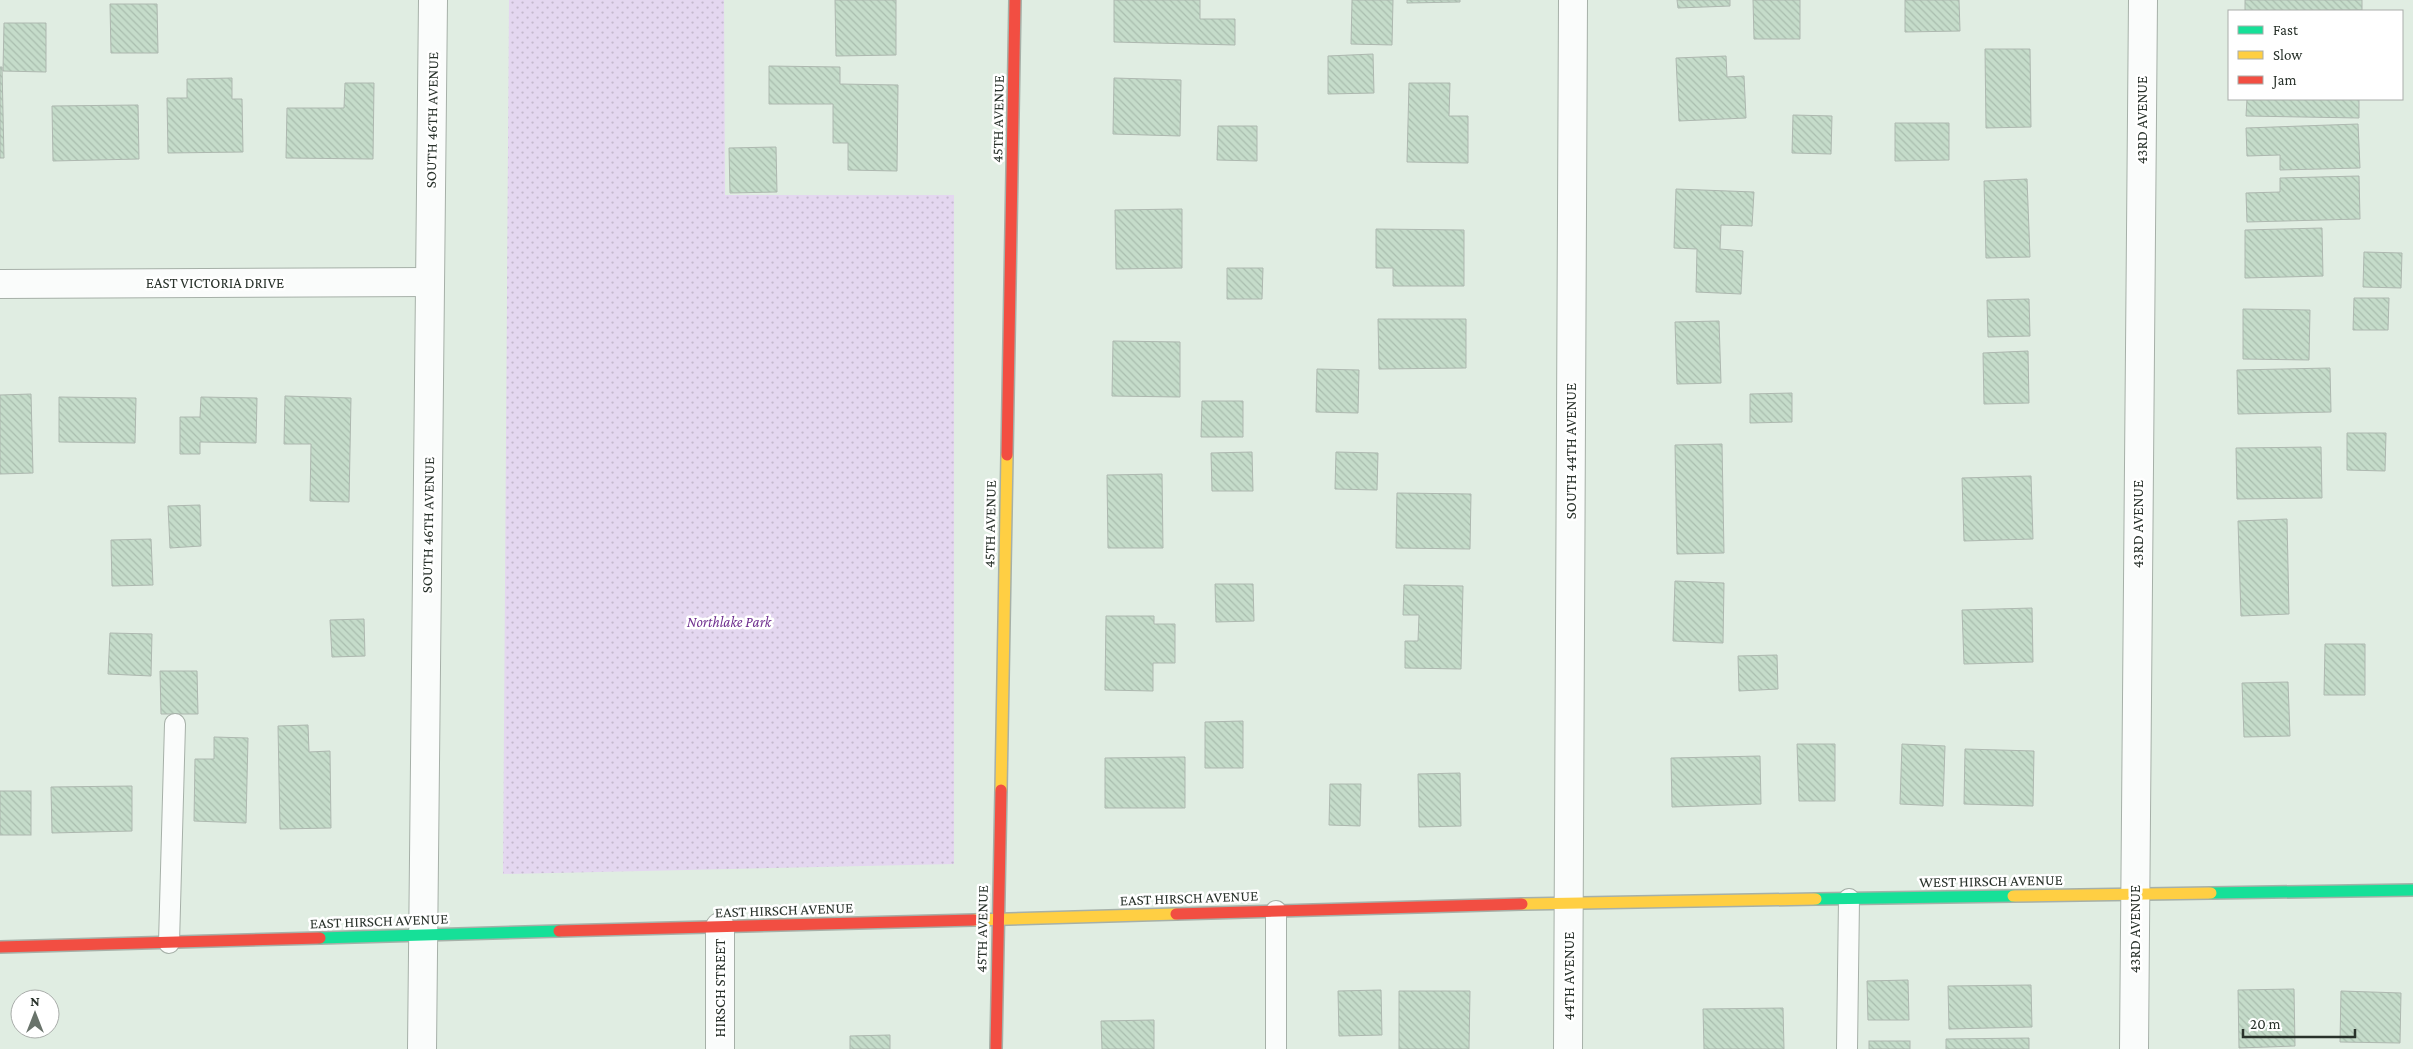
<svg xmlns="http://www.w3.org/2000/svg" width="2413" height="1049" font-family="'Crimson Pro',serif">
	<defs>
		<pattern id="park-dots" width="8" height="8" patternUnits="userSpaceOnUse" patternTransform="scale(1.25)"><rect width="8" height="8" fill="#e4d7f0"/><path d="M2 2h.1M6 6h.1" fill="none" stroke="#c4b9ce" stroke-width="1.8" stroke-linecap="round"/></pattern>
		<pattern id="building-back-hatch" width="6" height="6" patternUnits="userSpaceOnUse" patternTransform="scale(1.25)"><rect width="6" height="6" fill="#c5dcca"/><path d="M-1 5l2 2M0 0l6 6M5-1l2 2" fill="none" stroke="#a9bdae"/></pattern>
	</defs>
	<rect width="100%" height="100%" fill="#e0ede2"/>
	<polygon fill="url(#park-dots)" points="509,0 724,0 725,195 954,195 954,864 503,874"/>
	<g fill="url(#building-back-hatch)" stroke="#aeb8b0">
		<polygon points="835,0 896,0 896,55 836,56"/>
		<polygon points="1114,0 1200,0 1200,19 1235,19 1235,45 1114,42"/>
		<polygon points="1352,0 1393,0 1392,45 1351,44"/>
		<polygon points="1407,0 1460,0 1460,2 1407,3"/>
		<polygon points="1677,0 1730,0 1730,6 1678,8"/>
		<polygon points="1753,0 1800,0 1800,39 1754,39"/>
		<polygon points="1905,0 1959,0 1960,31 1905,32"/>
		<polygon points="2245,0 2362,0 2362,10 2245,11"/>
		<polygon points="110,4 157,4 158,53 111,53"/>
		<polygon points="4,23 46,23 46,72 3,71"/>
		<polygon points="1985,49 2030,49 2031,127 1986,128"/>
		<polygon points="1373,54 1374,93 1328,94 1328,56"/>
		<polygon points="1726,56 1727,77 1744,76 1746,118 1679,121 1676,58"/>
		<polygon points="769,66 840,67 840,84 898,85 897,171 848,170 848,143 833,143 833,104 769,104"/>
		<polygon points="0,67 2,67 4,158 0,158"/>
		<polygon points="232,78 232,99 242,99 243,152 168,153 167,98 187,98 187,79"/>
		<polygon points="1114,78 1181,80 1180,136 1113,134"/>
		<polygon points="345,83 374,83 373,159 286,158 287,108 344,108"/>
		<polygon points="1409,83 1450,83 1449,116 1468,116 1468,163 1407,162"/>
		<polygon points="2247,99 2359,99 2359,118 2246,116"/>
		<polygon points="138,105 139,159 53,161 52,106"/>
		<polygon points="1793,115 1832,116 1831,154 1792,153"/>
		<polygon points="1895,123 1949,123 1949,160 1895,161"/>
		<polygon points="2358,124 2360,168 2280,170 2280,155 2247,156 2246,128"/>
		<polygon points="1218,126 1257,126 1257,161 1217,160"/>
		<polygon points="776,147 777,192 730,193 729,148"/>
		<polygon points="2359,176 2360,219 2247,222 2246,193 2280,192 2280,178"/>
		<polygon points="2027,179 2030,257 1986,258 1984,181"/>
		<polygon points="1676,189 1754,192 1752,226 1721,225 1720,249 1743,251 1741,294 1696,292 1697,249 1674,248"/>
		<polygon points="1182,209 1182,268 1116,269 1115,210"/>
		<polygon points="2322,228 2323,276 2245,278 2245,230"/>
		<polygon points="1376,229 1464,230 1464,286 1393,286 1393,268 1376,268"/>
		<polygon points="2364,252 2402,253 2401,288 2363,287"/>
		<polygon points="1227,268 1263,268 1262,299 1227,299"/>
		<polygon points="2354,298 2389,298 2388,330 2353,330"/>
		<polygon points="2029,299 2030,336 1988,337 1987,300"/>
		<polygon points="2243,309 2310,310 2309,360 2243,359"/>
		<polygon points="1378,319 1466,319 1466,368 1379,369"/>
		<polygon points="1719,321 1721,383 1677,384 1675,322"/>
		<polygon points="1113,341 1180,342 1180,397 1112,396"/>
		<polygon points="2028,351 2029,403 1984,404 1983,353"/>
		<polygon points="2330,368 2331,412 2238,414 2237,370"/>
		<polygon points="1317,369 1359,370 1358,413 1316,412"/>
		<polygon points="1792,393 1792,422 1750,423 1750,394"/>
		<polygon points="31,394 33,473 0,474 0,395"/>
		<polygon points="285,396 351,398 349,502 310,501 311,444 284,444"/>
		<polygon points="59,397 136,398 135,443 59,442"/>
		<polygon points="201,397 257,398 256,443 200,442 200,454 180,454 180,417 200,417"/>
		<polygon points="1202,401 1243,401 1243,437 1201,437"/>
		<polygon points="2347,433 2386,433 2385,471 2347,470"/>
		<polygon points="1722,444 1724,553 1677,554 1675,445"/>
		<polygon points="2321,447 2322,498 2237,499 2236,448"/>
		<polygon points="1252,452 1253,491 1212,491 1211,453"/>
		<polygon points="1336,452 1378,453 1377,490 1335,489"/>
		<polygon points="1162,474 1163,548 1108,548 1107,475"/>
		<polygon points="2031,476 2033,539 1964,541 1962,478"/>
		<polygon points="1397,493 1471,494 1470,549 1396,548"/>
		<polygon points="200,505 201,546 170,548 168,506"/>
		<polygon points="2287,519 2289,614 2241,616 2238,521"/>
		<polygon points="151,539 153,585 112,586 111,540"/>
		<polygon points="1675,581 1724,583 1723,643 1673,641"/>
		<polygon points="1215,584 1253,584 1254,621 1216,622"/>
		<polygon points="1404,585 1463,586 1461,669 1405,668 1405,641 1418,641 1419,615 1403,615"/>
		<polygon points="2032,608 2033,662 1964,664 1962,610"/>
		<polygon points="1106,616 1154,616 1154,624 1175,624 1175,663 1153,663 1153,691 1105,690"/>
		<polygon points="364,619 365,656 332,657 330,620"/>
		<polygon points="110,633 152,634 151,676 108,674"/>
		<polygon points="2325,644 2365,644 2365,695 2324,695"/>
		<polygon points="1777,655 1778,689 1739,691 1738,656"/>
		<polygon points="160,671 197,671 198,714 161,714"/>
		<polygon points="2288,682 2290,736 2244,737 2242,683"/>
		<polygon points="1243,721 1243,768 1205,768 1205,722"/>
		<polygon points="308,725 309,752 330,751 331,828 280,829 278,726"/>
		<polygon points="214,737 248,738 246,823 194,821 195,759 214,759"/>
		<polygon points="1797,744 1835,744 1835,801 1799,801"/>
		<polygon points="1902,744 1945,746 1943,806 1900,804"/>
		<polygon points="1965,749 2034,751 2033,806 1964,804"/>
		<polygon points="1760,756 1761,804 1672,807 1671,758"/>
		<polygon points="1185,757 1185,808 1105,808 1105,758"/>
		<polygon points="1460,773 1461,826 1419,827 1418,774"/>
		<polygon points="1330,784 1361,784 1360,826 1329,825"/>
		<polygon points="132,786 132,831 52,833 51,787"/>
		<rect x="0" y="791" width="31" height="44"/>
		<polygon points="1908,980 1909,1020 1868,1020 1867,981"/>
		<polygon points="2031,985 2032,1027 1949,1029 1948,986"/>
		<polygon points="2294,989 2295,1046 2239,1048 2238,990"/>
		<polygon points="1381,990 1382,1035 1339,1036 1338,991"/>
		<polygon points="1399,991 1470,991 1469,1049 1399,1049"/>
		<polygon points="2341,991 2401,993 2400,1043 2340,1042"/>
		<polygon points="1783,1008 1784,1049 1704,1049 1703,1009"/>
		<polygon points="1154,1020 1154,1049 1102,1049 1101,1021"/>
		<polygon points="890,1035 890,1049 850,1049 850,1036"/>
		<polygon points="2029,1038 2029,1049 1946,1049 1946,1039"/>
		<rect x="1869" y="1041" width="41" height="8"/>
	</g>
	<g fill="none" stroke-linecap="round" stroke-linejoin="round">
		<defs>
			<g id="lane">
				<polyline points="1276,911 1276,1049"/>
				<polyline points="169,943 175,724"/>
				<polyline points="1847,1049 1849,899"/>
			</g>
			<g id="street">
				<polyline points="0,284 430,282"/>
				<polyline points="720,927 720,1049"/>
				<polyline points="422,1049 433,0"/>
				<polyline points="1568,1049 1573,0"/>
				<polyline points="2134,1049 2143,0"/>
			</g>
			<g id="fast">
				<polyline points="2211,893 2413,890"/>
				<polyline points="1816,899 2013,896"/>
				<polyline points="320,938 559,931"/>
			</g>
			<g id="slow">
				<polyline points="1001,790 1007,455"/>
				<polyline points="2013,896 2211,893"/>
				<polyline points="1522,904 1816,899"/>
				<polyline points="974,920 1176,914"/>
			</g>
			<g id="jam">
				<polyline points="1007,455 1015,0"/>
				<polyline points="1176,914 1522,904"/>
				<polyline points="559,931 974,920"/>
				<polyline points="0,947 320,938"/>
				<polyline points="996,1049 1001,790"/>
			</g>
		</defs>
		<use href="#lane" stroke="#a6b0a8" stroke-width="22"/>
		<use href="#street" stroke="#a6b0a8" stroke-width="30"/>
		<use href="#fast" stroke="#a6b0a8" stroke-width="14"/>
		<use href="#slow" stroke="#a6b0a8" stroke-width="14"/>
		<use href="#jam" stroke="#a6b0a8" stroke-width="14"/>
		<use href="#lane" stroke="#fafcfb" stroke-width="20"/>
		<use href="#street" stroke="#fafcfb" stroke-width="28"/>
		<use href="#fast" stroke="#16e098" stroke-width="11"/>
		<use href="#slow" stroke="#ffcf43" stroke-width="11"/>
		<use href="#jam" stroke="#f24e42" stroke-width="11"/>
	</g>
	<g text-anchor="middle" stroke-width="5" stroke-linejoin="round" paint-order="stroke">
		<g font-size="15" fill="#29322b" stroke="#fff">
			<text transform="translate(998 119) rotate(-89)" y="5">45TH AVENUE</text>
			<text transform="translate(432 120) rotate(-89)" y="5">SOUTH 46TH AVENUE</text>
			<text transform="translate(2142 120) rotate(-90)" y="5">43RD AVENUE</text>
			<text x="215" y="288">EAST VICTORIA DRIVE</text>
			<text transform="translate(1571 451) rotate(-90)" y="5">SOUTH 44TH AVENUE</text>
			<text transform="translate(990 524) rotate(-89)" y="5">45TH AVENUE</text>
			<text transform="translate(2138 524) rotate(-90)" y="5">43RD AVENUE</text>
			<text transform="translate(428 525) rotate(-89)" y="5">SOUTH 46TH AVENUE</text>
			<text transform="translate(1991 881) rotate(-1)" y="5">WEST HIRSCH AVENUE</text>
			<text transform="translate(1189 898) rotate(-2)" y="5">EAST HIRSCH AVENUE</text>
			<text transform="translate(784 910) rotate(-2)" y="5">EAST HIRSCH AVENUE</text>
			<text transform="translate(379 921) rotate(-2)" y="5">EAST HIRSCH AVENUE</text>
			<text transform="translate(982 929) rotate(-89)" y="5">45TH AVENUE</text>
			<text transform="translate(2135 929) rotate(-90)" y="5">43RD AVENUE</text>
			<text transform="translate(1569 976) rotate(-90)" y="5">44TH AVENUE</text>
			<text transform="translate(720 988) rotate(-90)" y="5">HIRSCH STREET</text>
		</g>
		<g font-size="15" font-style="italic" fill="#6f2f8f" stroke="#fff">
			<text x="729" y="627">Northlake Park</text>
		</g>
	</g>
	<rect x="2228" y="10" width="175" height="90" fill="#ffffff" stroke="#a9adaa"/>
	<rect x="2238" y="26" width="25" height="8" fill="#16e098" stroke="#a9adaa"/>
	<text x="2273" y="35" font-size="15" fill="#29322b">Fast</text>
	<rect x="2238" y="51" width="25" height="8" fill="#ffcf43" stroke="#a9adaa"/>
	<text x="2273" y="60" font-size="15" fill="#29322b">Slow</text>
	<rect x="2238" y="76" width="25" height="8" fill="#f24e42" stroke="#a9adaa"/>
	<text x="2273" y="85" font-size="15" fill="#29322b">Jam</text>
	<g transform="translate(35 1014)"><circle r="24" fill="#ffffff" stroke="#a9adaa"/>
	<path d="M0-4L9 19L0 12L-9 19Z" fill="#69736b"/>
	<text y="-8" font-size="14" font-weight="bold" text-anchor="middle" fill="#29322b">N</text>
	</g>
	<path d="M2243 1029v8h112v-8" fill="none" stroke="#29322b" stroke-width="2.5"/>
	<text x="2250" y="1029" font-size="15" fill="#29322b" stroke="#ffffff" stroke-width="4" paint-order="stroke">20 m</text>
</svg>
